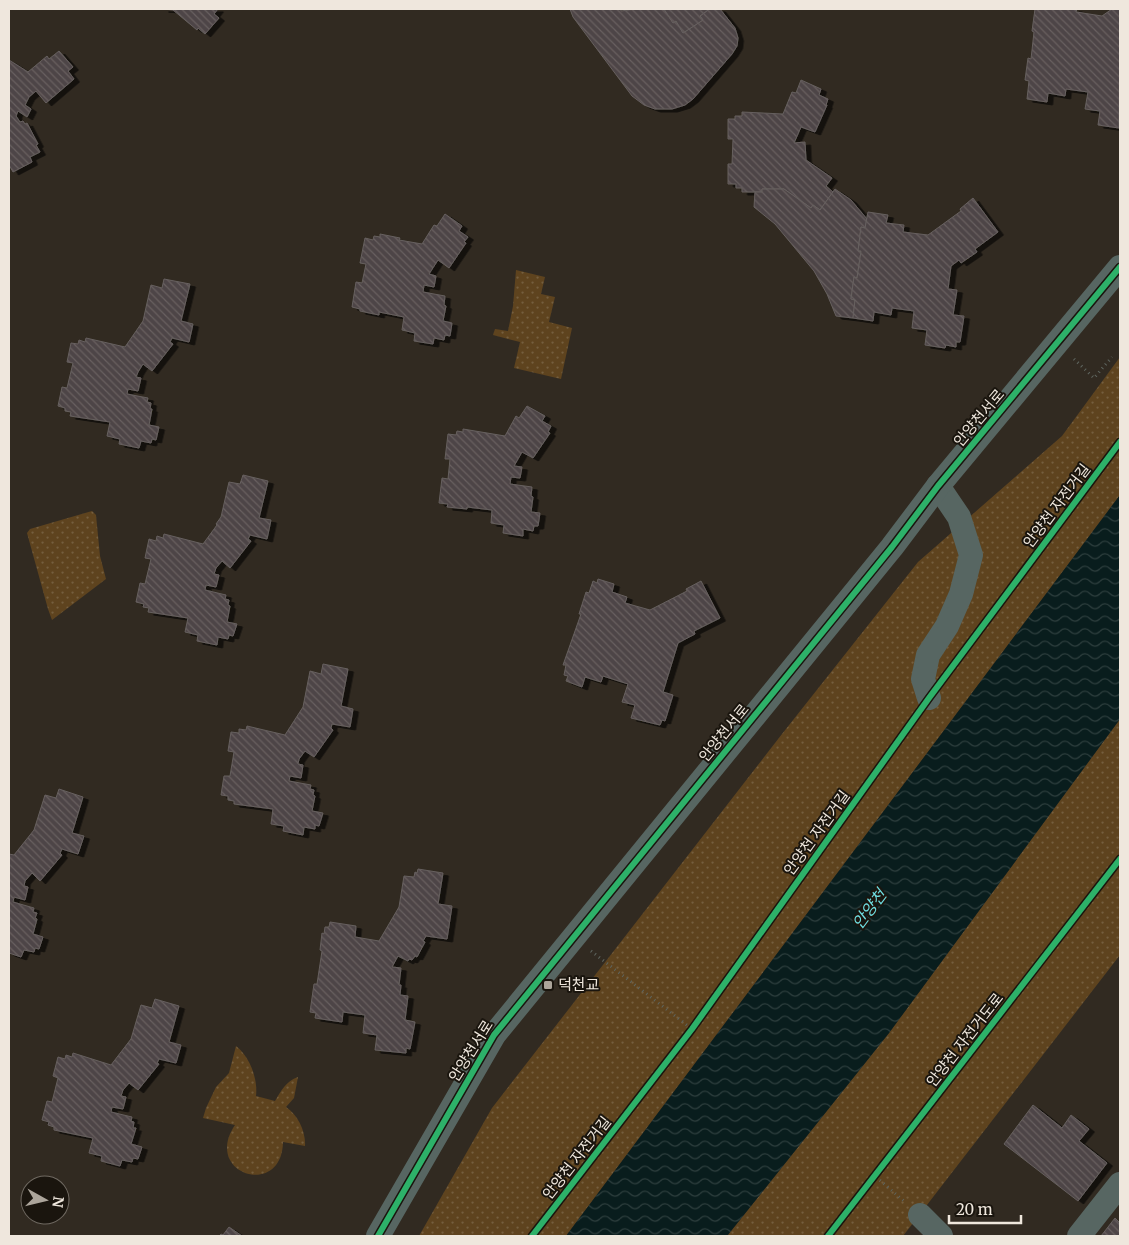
<svg xmlns="http://www.w3.org/2000/svg" width="1129" height="1245" font-family="Merriweather,'Noto Sans KR',serif">
	<defs>
		<pattern id="park-dots" width="8" height="8" patternUnits="userSpaceOnUse" patternTransform="scale(1.25)"><rect width="8" height="8" fill="#5e431e"/><path d="M2 2h.1M6 6h.1" fill="none" stroke="#755e3e" stroke-width="1.8" stroke-linecap="round"/></pattern>
		<pattern id="water-waves" width="16" height="10" patternUnits="userSpaceOnUse" patternTransform="scale(1.25)"><rect width="16" height="10" fill="#091d1d"/><path d="M0 5q4-4 8 0t8 0" fill="none" stroke="#2d3e3d"/></pattern>
		<pattern id="building-back-hatch" width="6" height="6" patternUnits="userSpaceOnUse" patternTransform="scale(1.25)"><rect width="6" height="6" fill="#4e4546"/><path d="M-1 5l2 2M0 0l6 6M5-1l2 2" fill="none" stroke="#686060"/></pattern>
		<filter id="shadow"><feDropShadow dx="5.5" dy="3" stdDeviation="0" flood-color="#0009"/></filter>
	</defs>
	<rect width="100%" height="100%" fill="#312a21"/>
	<g fill="url(#park-dots)">
		<polygon points="516,270 545,277 541,294 555,297 549,322 572,328 561,379 514,368 520,342 493,335 495,329 508,331 513,306"/>
		<polygon points="1120,357 1120,495 566,1236 419,1236 492,1108 782,734 918,562 1062,436"/>
		<polygon points="92,511 96,515 100,556 106,579 52,620 48,609 27,533 30,529"/>
		<polygon points="1120,719 1120,955 903,1236 727,1236 889,1033"/>
		<path d="M236 1046C250 1057 258 1079 256 1096L275 1101C281 1091 286 1081 298 1077L294 1098 286 1107C298 1115 306 1132 305 1146L283 1142C282 1199 202 1174 235 1125L203 1118 206 1108 216 1087 229 1073Z"/>
	</g>
	<polygon fill="url(#water-waves)" points="1120,495 1120,719 889,1033 727,1236 566,1236"/>
	<g fill="url(#building-back-hatch)" stroke="#66605f" filter="url(#shadow)">
		<polygon points="163,9 218,9 214,14 219,18 205,34 198,28 197,30 173,10"/>
		<polygon points="570,9 621,9 621,11 636,9 664,9 673,23 676,21 683,33 703,20 700,16 708,10 707,9 720,9 735,28 738,38 737,46 732,54 693,99 685,105 672,109 655,109 644,105 632,96 573,17"/>
		<polygon points="664,9 707,9 708,10 700,16 703,20 683,33 676,21 673,23"/>
		<polygon points="1035,9 1077,9 1076,12 1102,16 1112,9 1120,9 1119,128 1098,125 1100,111 1085,109 1088,92 1066,89 1065,96 1048,93 1047,102 1027,99 1029,81 1025,80 1028,58 1031,59 1034,32 1032,31"/>
		<polygon points="59,51 73,67 68,71 74,79 46,103 36,91 29,97 25,105 31,109 27,117 18,111 16,116 20,122 23,121 25,124 27,123 38,144 36,145 40,152 30,157 32,162 13,172 9,165 9,60 28,72 47,56 49,59"/>
		<polygon points="801,80 821,89 819,95 828,99 826,105 827,105 815,132 801,127 794,143 805,142 806,160 832,178 826,186 833,192 820,210 813,205 811,208 784,189 762,189 762,192 742,192 742,188 736,188 736,184 728,184 728,164 732,164 733,139 728,139 728,119 735,119 735,116 742,116 742,112 783,114 792,92 796,93"/>
		<polygon points="762,189 784,189 811,208 813,205 820,210 835,189 851,200 867,219 865,228 861,227 858,251 861,251 857,278 854,277 851,299 855,300 853,318 836,316 827,294 814,271 775,224 754,207 755,192 762,192"/>
		<polygon points="973,198 998,232 975,249 977,252 961,263 959,260 951,266 948,289 957,290 953,315 964,316 960,342 956,342 956,347 946,345 945,348 925,345 927,330 912,328 914,311 892,308 891,315 874,312 873,321 853,318 855,300 851,299 854,277 857,278 861,251 858,251 861,227 865,228 868,212 888,215 886,223 904,225 903,232 928,235 961,211 960,209"/>
		<polygon points="445,214 462,226 459,231 468,237 464,242 466,243 449,268 438,260 429,274 436,276 434,287 424,285 423,292 445,296 444,305 446,306 443,321 452,323 450,336 445,335 444,340 434,338 433,344 414,341 415,333 402,330 404,317 379,312 379,315 360,311 360,309 352,307 356,282 362,283 366,264 360,263 365,238 373,240 374,236 380,237 380,234 400,238 399,240 422,244 434,225 437,226"/>
		<polygon points="164,279 190,284 181,321 193,324 189,342 172,338 170,342 173,344 152,371 143,364 138,372 136,377 141,378 138,391 128,389 127,394 148,398 147,402 151,403 150,409 152,409 149,425 159,427 156,440 152,439 151,443 141,441 139,448 119,444 120,439 107,436 110,422 70,416 71,412 65,411 65,408 58,406 62,387 67,388 73,363 67,362 71,343 78,344 79,340 85,342 86,338 125,347 143,321 151,285 162,288"/>
		<polygon points="527,406 545,416 542,421 551,426 548,432 550,433 533,458 522,452 514,466 522,467 520,478 511,477 510,484 532,487 531,496 533,497 531,512 540,513 538,526 534,526 533,531 523,529 523,536 503,533 504,525 491,523 492,510 467,507 467,509 447,507 448,504 439,503 442,478 448,479 450,459 445,459 448,434 456,435 457,431 463,432 463,429 505,436 516,416 519,418"/>
		<polygon points="243,475 268,481 259,518 271,520 267,539 250,535 248,539 251,541 230,568 222,561 216,568 214,574 219,575 216,587 206,585 205,590 226,595 225,599 229,600 228,605 230,606 227,622 237,624 233,636 229,635 228,639 218,637 217,645 197,641 198,635 185,632 188,618 148,612 149,608 143,607 144,604 136,602 140,583 145,584 151,559 145,558 149,539 156,541 157,536 163,538 164,534 203,544 217,525 216,524 221,517 229,482 240,484"/>
		<polygon points="598,579 614,584 612,592 627,597 625,603 650,610 687,591 686,589 701,581 720,618 694,631 695,634 678,643 663,692 673,695 665,721 662,720 660,725 631,718 635,705 622,702 628,684 603,676 601,682 585,677 582,687 566,681 568,676 564,675 566,665 563,665 581,614 579,614 586,592 589,593 593,581 597,583"/>
		<polygon points="323,664 348,669 341,706 353,709 350,727 332,724 331,728 333,730 314,757 305,751 299,759 298,764 303,765 301,778 290,776 289,781 311,785 310,789 314,790 313,795 315,796 312,811 323,813 319,826 315,825 315,829 304,827 303,835 283,831 284,826 271,824 273,809 234,804 234,801 228,800 228,796 221,795 224,776 230,776 234,752 228,751 231,732 239,733 239,729 246,730 247,726 285,735 303,707 310,671 321,674"/>
		<polygon points="59,789 83,797 72,833 84,836 78,854 62,849 60,853 62,855 40,881 32,873 25,881 24,886 28,887 25,900 14,897 13,902 34,908 33,912 37,913 35,918 37,919 33,934 43,937 39,949 35,948 34,952 24,950 21,957 9,953 9,854 14,855 34,830 45,795 56,798"/>
		<polygon points="418,869 443,873 438,904 452,906 447,939 426,936 423,941 425,942 417,957 415,956 412,960 409,959 408,961 398,956 392,967 401,968 399,985 401,985 400,995 408,996 405,1020 415,1022 410,1049 406,1048 406,1053 375,1050 377,1035 363,1033 365,1015 343,1012 342,1022 315,1018 316,1013 310,1012 314,984 317,984 322,951 320,950 322,933 324,934 325,927 329,927 330,922 356,926 355,937 379,941 399,907 404,876 414,877 415,872 417,873"/>
		<polygon points="155,999 179,1006 169,1042 181,1045 176,1063 159,1059 157,1063 159,1064 138,1090 129,1083 123,1090 121,1096 126,1097 123,1109 112,1107 111,1112 132,1117 131,1121 134,1122 133,1128 136,1128 131,1144 142,1147 138,1159 133,1158 132,1162 122,1160 120,1166 101,1161 102,1156 89,1153 93,1138 54,1130 54,1127 48,1125 49,1122 42,1120 47,1101 52,1102 58,1078 53,1076 58,1057 65,1059 66,1055 72,1057 73,1053 111,1065 131,1039 141,1005 152,1008"/>
		<polygon points="1033,1105 1062,1128 1071,1115 1089,1129 1079,1141 1107,1163 1078,1201 1004,1144"/>
		<polygon points="1115,1218 1120,1223 1120,1236 1101,1236"/>
		<polygon points="229,1227 242,1236 219,1236 221,1234 223,1235"/>
	</g>
	<g fill="none" stroke-linecap="round" stroke-linejoin="round">
		<g stroke="#5f6660" stroke-width="3" stroke-dasharray="1 4" stroke-linecap="butt">
			<polyline points="1074,359 1094,378 1112,357"/>
			<polyline points="591,951 692,1029"/>
			<polyline points="876,1177 904,1201"/>
		</g>
		<g stroke="#576662" stroke-width="24">
			<polyline points="929,698 923,679 928,655 947,626 961,594 971,555 959,517 938,486"/>
			<polyline points="920,1215 941,1236"/>
			<polyline points="378,1236 494,1035 892,547 938,486 1120,267"/>
			<polyline points="1079,1236 1120,1184"/>
		</g>
		<defs>
			<g id="cycleway">
				<polyline points="378,1236 494,1035 892,547 938,486 1120,267"/>
				<polyline points="532,1236 692,1029 929,698 1120,442"/>
				<polyline points="828,1236 1120,859"/>
			</g>
		</defs>
		<use href="#cycleway" stroke="#1a150e" stroke-width="9"/>
		<use href="#cycleway" stroke="#2db169" stroke-width="6"/>
	</g>
	<rect fill="#aca59b" stroke="#1a150e" stroke-width="2" x="543" y="980" width="10" height="10" rx="2.5"/>
	<g text-anchor="middle" stroke-width="4" stroke-linejoin="round" paint-order="stroke">
		<g font-size="15" fill="#efe7dd" stroke="#1a150e">
			<text transform="translate(979 418) rotate(-50)" y="5">안양천서로</text>
			<text transform="translate(1057 506) rotate(-53)" y="5">안양천 자전거길</text>
			<text transform="translate(724 733) rotate(-51)" y="5">안양천서로</text>
			<text transform="translate(817 833) rotate(-54)" y="5">안양천 자전거길</text>
			<text transform="translate(965 1040) rotate(-52)" y="5">안양천 자전거도로</text>
			<text transform="translate(471 1051) rotate(-58)" y="5">안양천서로</text>
			<text transform="translate(577 1158) rotate(-52)" y="5">안양천 자전거길</text>
		</g>
		<g font-size="15" fill="#efe7dd" stroke="#1a150e" text-anchor="start">
			<text x="558" y="990">덕천교</text>
		</g>
		<g font-size="16" font-style="italic" fill="#6fdfe3" stroke="#1a150e">
			<text transform="translate(869 909) rotate(-53)" y="6">안양천</text>
		</g>
	</g>
	<rect width="1129" height="1245" fill="none" stroke="#efe7dd" stroke-width="20"/>
	<g transform="translate(45 1200) rotate(98)"><circle r="24" fill="#1a150e" stroke="#6f6961"/>
	<path d="M0-4L9 19L0 12L-9 19Z" fill="#aca59b"/>
	<text y="-8" font-size="14" font-weight="bold" text-anchor="middle" fill="#efe7dd">N</text>
	</g>
	<path d="M949 1215v8h72v-8" fill="none" stroke="#efe7dd" stroke-width="2.5"/>
	<text x="956" y="1215" font-size="15" fill="#efe7dd" stroke="#1a150e" stroke-width="4" paint-order="stroke">20 m</text>
</svg>
